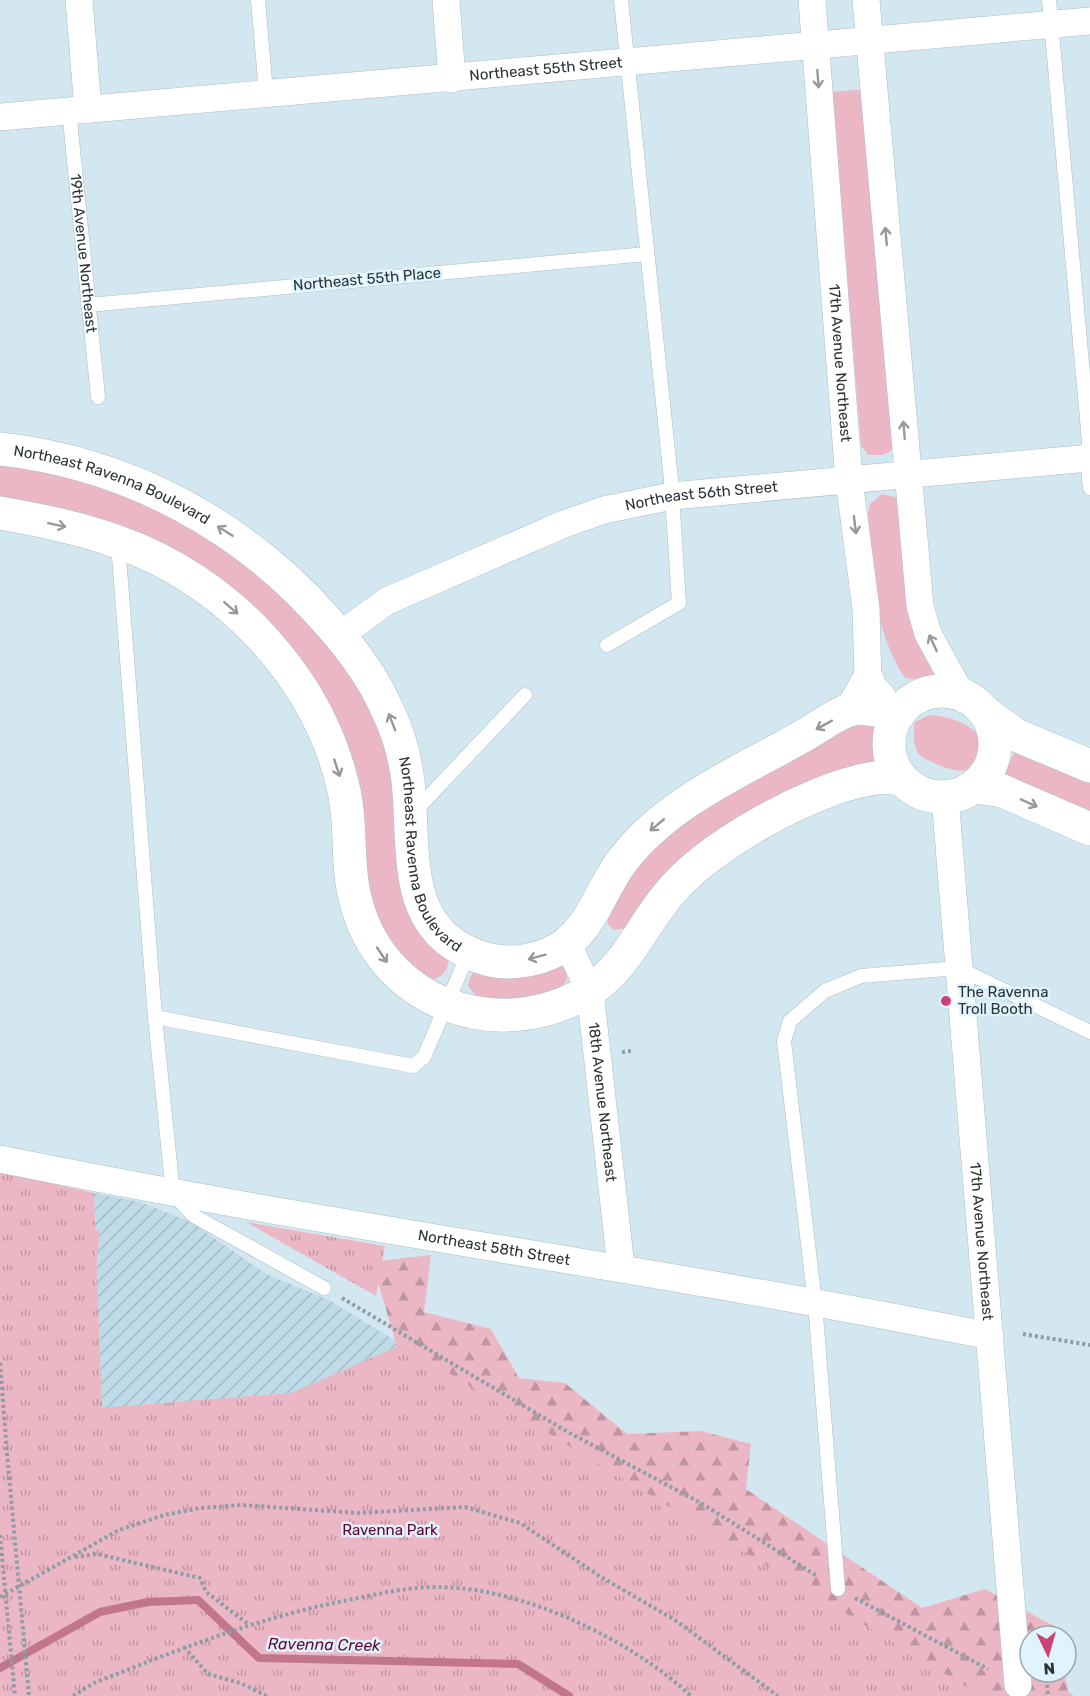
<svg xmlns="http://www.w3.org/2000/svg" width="1090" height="1696" font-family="Rubik,sans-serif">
	<defs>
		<pattern id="industrial-furrows" width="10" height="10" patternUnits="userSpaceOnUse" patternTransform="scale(1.5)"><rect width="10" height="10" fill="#bfdbe7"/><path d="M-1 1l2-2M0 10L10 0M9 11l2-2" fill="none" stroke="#a4bcc7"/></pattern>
		<pattern id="forest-firs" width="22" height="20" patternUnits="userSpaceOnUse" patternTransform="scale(1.5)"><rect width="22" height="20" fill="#ecb7c4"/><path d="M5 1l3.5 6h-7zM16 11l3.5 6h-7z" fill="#bf95a0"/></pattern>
		<pattern id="park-tufts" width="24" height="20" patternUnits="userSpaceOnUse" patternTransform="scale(1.5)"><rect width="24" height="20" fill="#ecb7c4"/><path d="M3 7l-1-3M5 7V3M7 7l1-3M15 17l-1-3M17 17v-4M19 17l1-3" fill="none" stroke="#bf95a0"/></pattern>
	</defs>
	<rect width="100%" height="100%" fill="#d3e7f1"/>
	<polygon fill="url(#industrial-furrows)" points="94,1193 140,1202 191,1222 266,1274 329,1300 399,1343 397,1347 292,1393 102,1408"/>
	<g fill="#ecb7c4">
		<polygon points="866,89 893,444 891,451 883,455 868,455 861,445 832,92"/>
		<path d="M0 461 36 465 152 504 256 569 331 643 375 716 448 957C450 968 443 977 432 980 404 967 388 939 375 913L277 633 0 500Z"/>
		<path d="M882 494 898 498 935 675 921 680 905 678C872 628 873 571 868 513L870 504Z"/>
		<path d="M929 715C949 716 969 723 982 738 983 774 964 776 936 764 929 760 920 758 917 751 913 742 913 731 915 722Z"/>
		<polygon points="858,723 874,724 880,731 890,761 856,767 627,928 614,930 608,924 607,911 646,855 697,810"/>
		<polygon points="1017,747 1090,778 1090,817 1002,779"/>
		<path d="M558 963 566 970 567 979C559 1001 496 1000 477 997L468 986 470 977 475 970Z"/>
	</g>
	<polygon fill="url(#forest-firs)" points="80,1225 100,1231 93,1299 102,1408 292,1393 397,1347 372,1262 431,1255 424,1312 491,1329 519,1378 565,1383 627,1434 701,1431 751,1444 746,1489 922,1608 985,1589 1054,1626 1056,1636 1030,1636 1030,1672 1064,1672 1068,1691 1074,1696 68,1696"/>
	<g fill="url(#park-tufts)">
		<polygon points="0,1174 12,1174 94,1193 102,1408 292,1393 397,1347 399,1343 982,1696 0,1696"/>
		<polygon points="246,1222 385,1246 376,1296"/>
	</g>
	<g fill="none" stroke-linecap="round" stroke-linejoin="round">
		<polyline stroke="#c2768c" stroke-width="8" points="0,1668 100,1612 148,1602 198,1600 259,1658 518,1664 569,1696"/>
		<defs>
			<g id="service">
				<polyline points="258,0 266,92"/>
				<polyline points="1049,0 1089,441 1087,458 1090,488"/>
				<path id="s1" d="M69 110 98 397"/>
				<polyline points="88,305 647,254"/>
				<polyline points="118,544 155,1017 173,1194 194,1216 324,1288"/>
				<polyline points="607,645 679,603 671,480 621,0"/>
				<polyline points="415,811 525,695"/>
				<polyline points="155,1017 413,1066 424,1057 469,952"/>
				<polyline points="838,1589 815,1303 784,1041 790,1021 825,991 861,976 958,968 1090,1032"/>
			</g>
			<g id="minor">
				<polyline points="79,0 88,109"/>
				<polyline points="446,0 452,79"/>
				<path id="s2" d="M812 0 849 480 866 609 868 681 882 696"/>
				<polyline points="866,0 920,606 928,634 961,694"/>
				<path id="s3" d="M0 117 1090 21"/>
				<path id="s4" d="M340 635 387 601 564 524 604 510 672 496 1090 458"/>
				<path id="s5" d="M945 797 1018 1685"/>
				<path id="s6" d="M567 943 590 991 621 1267"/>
				<path id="s7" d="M0 1159C329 1226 662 1270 990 1336"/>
			</g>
			<g id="secondary">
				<path id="s8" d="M0 449C127 463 244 525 328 622 351 648 372 675 386 707 397 729 405 756 408 781 416 852 398 933 486 959 512 966 545 960 566 944 593 923 601 890 620 864 664 803 740 772 803 736 816 729 841 710 854 709 867 707 885 712 899 714"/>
				<path d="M0 513C39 520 80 528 118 542 226 580 319 676 344 791 352 825 346 863 355 898 380 1004 497 1045 587 992 625 970 641 927 668 895 706 847 809 790 869 779 879 777 891 778 901 778"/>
				<circle cx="942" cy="744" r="53"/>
				<polyline points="852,709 868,681"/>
				<polyline points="986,713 1016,735 1090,766"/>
				<polyline points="974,787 1000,790 1090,829"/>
			</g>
		</defs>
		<use href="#service" stroke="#aabec7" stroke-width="15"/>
		<use href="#minor" stroke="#aabec7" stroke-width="28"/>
		<use href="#secondary" stroke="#aabec7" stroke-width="34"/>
		<g stroke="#8e9da5" stroke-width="4" stroke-dasharray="3 3" stroke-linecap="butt">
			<polyline points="622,1052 631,1051"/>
			<polyline points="342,1298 566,1431 701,1503 817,1576"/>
			<polyline points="1023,1334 1090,1345"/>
			<polyline points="0,1363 7,1453"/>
			<polyline points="75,1557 97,1554 200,1578 206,1592 248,1624"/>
			<polyline points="0,1597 119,1530 164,1515 200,1508 242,1505 358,1513 465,1507 520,1523 601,1577 675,1620 778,1696"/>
			<polyline points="855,1598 988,1669"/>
			<polyline points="184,1647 208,1674 240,1683 267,1696"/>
			<polyline points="1047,1685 1048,1696"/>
			<path d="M73 1696 94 1683C180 1649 257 1618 348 1600 378 1594 407 1587 437 1587 522 1587 630 1639 691 1696"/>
		</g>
		<use href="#service" stroke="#fff" stroke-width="14"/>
		<use href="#minor" stroke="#fff" stroke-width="27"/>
		<use href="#secondary" stroke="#fff" stroke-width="33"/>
		<g stroke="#8e9da5" stroke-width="4" stroke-dasharray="3 3" stroke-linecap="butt">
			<polyline points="7,1453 29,1696"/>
			<polyline points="0,1535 15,1696"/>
		</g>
	</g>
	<defs><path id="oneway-shaft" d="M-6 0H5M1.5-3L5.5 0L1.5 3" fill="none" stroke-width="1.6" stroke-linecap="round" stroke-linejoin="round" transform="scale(1.5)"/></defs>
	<g stroke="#95999b">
		<use href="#oneway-shaft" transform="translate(818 79) rotate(86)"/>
		<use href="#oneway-shaft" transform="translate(886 236) rotate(-95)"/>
		<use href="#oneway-shaft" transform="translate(904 430) rotate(-95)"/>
		<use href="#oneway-shaft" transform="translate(57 525) rotate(12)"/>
		<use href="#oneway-shaft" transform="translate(855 525) rotate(83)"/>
		<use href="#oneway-shaft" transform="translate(225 531) rotate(-148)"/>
		<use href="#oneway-shaft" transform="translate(231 608) rotate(41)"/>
		<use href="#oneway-shaft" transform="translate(933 643) rotate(-115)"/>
		<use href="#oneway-shaft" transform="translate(392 722) rotate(-111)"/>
		<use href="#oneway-shaft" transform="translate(824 725) rotate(151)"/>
		<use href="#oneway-shaft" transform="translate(337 768) rotate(72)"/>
		<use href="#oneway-shaft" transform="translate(1029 803) rotate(24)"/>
		<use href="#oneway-shaft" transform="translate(657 825) rotate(140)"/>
		<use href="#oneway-shaft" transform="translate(382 955) rotate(56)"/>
		<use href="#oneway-shaft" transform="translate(537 957) rotate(165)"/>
	</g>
	<circle fill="#cd4276" stroke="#e0f4fe" stroke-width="2" cx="946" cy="1001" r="6"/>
	<g text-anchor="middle" stroke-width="5" stroke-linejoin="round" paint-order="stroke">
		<g font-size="15" fill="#2b3337" stroke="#e0f4fe">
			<text dy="5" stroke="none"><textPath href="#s3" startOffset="548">Northeast 55th Street</textPath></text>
			<text dy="5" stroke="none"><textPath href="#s1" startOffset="144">19th Avenue Northeast</textPath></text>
			<text transform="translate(367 279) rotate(-5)" y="5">Northeast 55th Place</text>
			<text dy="5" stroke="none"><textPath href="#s2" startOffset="364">17th Avenue Northeast</textPath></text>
			<text dy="5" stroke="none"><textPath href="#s8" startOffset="118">Northeast Ravenna Boulevard</textPath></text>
			<text dy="5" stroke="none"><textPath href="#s4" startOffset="392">Northeast 56th Street</textPath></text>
			<text dy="5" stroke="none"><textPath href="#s8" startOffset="640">Northeast Ravenna Boulevard</textPath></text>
			<text dy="5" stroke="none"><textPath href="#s6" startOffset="165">18th Avenue Northeast</textPath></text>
			<text dy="5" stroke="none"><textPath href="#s5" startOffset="446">17th Avenue Northeast</textPath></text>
			<text dy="5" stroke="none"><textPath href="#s7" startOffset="502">Northeast 58th Street</textPath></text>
		</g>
		<g font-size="15" fill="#2b3337" stroke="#e0f4fe" text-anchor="start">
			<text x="958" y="997">The Ravenna<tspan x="958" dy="17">Troll Booth</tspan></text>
		</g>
		<g font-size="15" fill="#62012f" stroke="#e0f4fe">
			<text x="390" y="1535">Ravenna Park</text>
		</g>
		<g font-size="16" font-style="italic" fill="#670833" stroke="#e0f4fe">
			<text transform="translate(324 1644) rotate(1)" y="6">Ravenna Creek</text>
		</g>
	</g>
	<g transform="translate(1048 1654) rotate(175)"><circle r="28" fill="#e0f4fe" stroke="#98a7ae" stroke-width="1.5"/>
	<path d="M0-4.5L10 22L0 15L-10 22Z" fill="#cd4276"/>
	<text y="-9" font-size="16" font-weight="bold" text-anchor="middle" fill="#2b3337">N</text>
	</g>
</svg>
